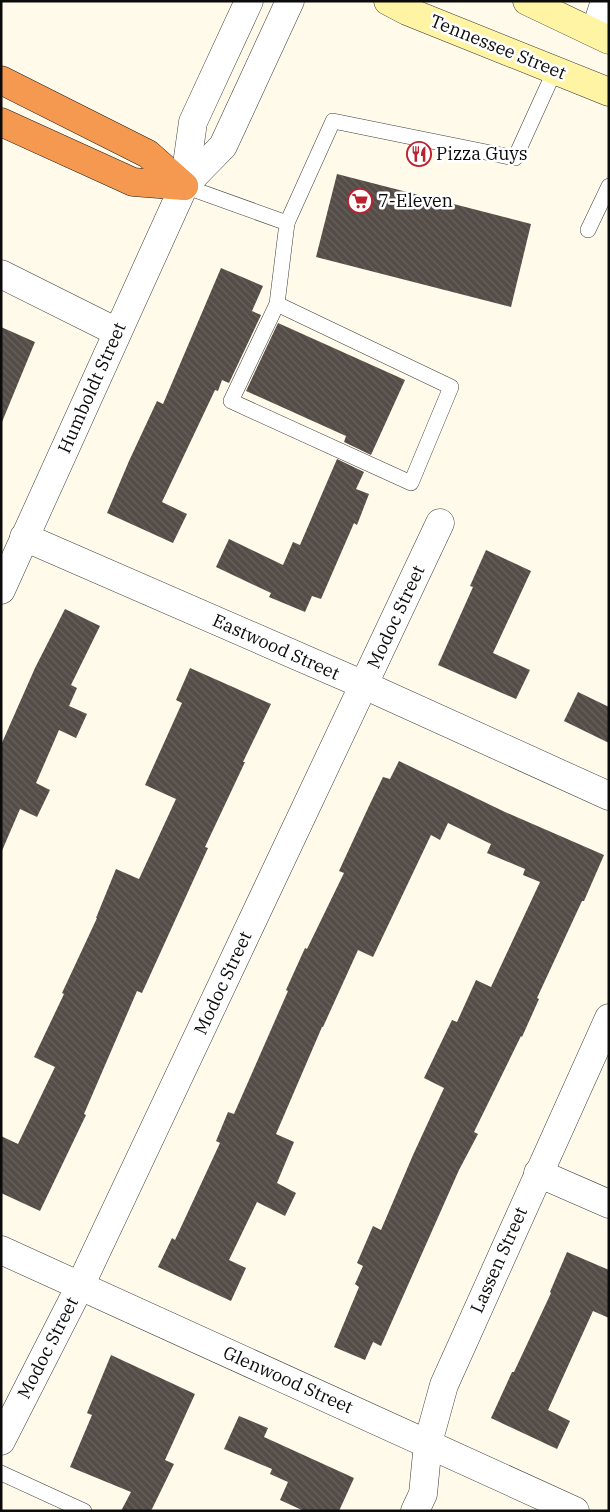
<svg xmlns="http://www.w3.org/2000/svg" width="610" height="1512" font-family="'IBM Plex Serif',serif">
	<defs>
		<pattern id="building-back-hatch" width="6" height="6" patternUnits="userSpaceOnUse" patternTransform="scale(1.25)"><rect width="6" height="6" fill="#544c47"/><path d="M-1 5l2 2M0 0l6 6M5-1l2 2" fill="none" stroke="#68615d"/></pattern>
	</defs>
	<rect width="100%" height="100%" fill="#fffae9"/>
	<g fill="url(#building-back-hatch)">
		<polygon points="337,174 531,224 511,307 316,257"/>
		<polygon points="221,268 263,286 252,311 261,315 229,383 222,380 218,391 215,390 162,502 187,514 173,543 107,513 129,461 157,401 163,404"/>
		<polygon points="278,323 405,380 371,455 344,442 346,436 246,391"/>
		<polygon points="1,327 35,342 2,422 1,422"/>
		<polygon points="337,459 364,472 356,489 369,494 357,525 354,523 321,599 312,596 305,612 269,597 271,593 216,567 229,539 283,565 293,542 300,545"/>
		<polygon points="486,550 531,571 493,653 530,670 516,699 438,665 473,587 470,586"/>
		<polygon points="65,609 100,626 71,685 77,688 69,706 87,714 76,738 59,730 36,783 50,790 37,817 20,809 1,853 1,745 35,668"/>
		<polygon points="190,668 271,704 243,762 245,762 205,847 208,848 142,993 137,991 84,1114 86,1115 40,1211 1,1193 1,1136 18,1144 55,1067 34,1057 64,994 62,993 97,918 96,918 116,869 139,879 176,799 145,785 182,703 176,700"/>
		<polygon points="578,692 609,707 609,743 564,721"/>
		<polygon points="399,761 505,812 604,855 584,901 582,901 537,998 539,999 522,1037 521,1036 474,1132 478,1134 459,1170 381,1346 373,1342 365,1360 334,1347 359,1287 355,1284 363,1266 357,1263 373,1226 381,1230 413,1155 444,1088 424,1078 452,1020 457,1022 476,980 491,987 540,882 523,875 525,869 487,853 491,844 448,823 440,840 431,835 373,957 358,950 323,1027 322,1027 276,1134 294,1142 277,1183 296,1193 285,1216 257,1202 229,1260 246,1268 231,1301 158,1267 172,1238 175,1240 220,1143 216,1141 228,1112 234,1114 288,991 286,990 305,948 307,949 344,873 339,871 369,806 383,777 390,779"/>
		<polygon points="567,1252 609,1270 609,1318 593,1311 548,1410 570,1421 557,1449 491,1418 512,1372 514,1372 551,1293 550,1292"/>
		<polygon points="111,1355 195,1394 165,1460 174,1464 151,1511 121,1511 131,1492 70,1467 92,1415 87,1413"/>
		<polygon points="239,1416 268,1428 264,1437 354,1478 339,1511 304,1511 280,1500 288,1482 270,1474 272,1469 224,1449"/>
	</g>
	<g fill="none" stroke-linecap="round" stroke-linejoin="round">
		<defs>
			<g id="service">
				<polyline points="184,186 287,223 333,121 515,158 555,70"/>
				<polyline points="588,230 609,186"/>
				<polyline points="277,304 231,401 411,483 451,387 277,304 287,223"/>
				<polyline points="1,1473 84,1511"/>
			</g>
			<g id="minor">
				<polyline points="595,32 605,1"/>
				<polyline points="1,274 117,332"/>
				<polyline points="24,537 364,685 609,796"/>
				<polyline points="538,1173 609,1204"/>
				<polyline points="1,1250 575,1511"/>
				<polyline points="1,1441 80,1286 440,523"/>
				<polyline points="415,1511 423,1494 428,1443 444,1385 609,1018"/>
			</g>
			<g id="tertiary">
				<polyline points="184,186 223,146 290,1"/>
				<polyline points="1,590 184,186 193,122 249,1"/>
			</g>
			<g id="secondary">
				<polyline points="388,1 407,11 609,92"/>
				<polyline points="527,1 609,40"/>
			</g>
			<g id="motorway">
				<polyline points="1,80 148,154 184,186"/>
				<polyline points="1,122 133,182 184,186"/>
			</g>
		</defs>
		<use href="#service" stroke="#3e3e3e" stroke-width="16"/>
		<use href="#minor" stroke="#3e3e3e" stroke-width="29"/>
		<use href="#tertiary" stroke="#3e3e3e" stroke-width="29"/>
		<use href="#secondary" stroke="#2d2d2d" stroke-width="29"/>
		<use href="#motorway" stroke="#1c1c1c" stroke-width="29"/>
		<use href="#service" stroke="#fff" stroke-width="15"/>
		<use href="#minor" stroke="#fff" stroke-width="28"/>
		<use href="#tertiary" stroke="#fff" stroke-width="28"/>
		<use href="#secondary" stroke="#fff3a4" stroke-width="28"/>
		<use href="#motorway" stroke="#f69950" stroke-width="28"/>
	</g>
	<defs>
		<symbol id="restaurant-ring" viewBox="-11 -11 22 22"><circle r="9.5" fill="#fff" stroke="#bc222d" stroke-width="1.5"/><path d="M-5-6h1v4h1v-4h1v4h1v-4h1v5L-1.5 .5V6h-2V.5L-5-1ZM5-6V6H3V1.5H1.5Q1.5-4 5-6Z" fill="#bc222d"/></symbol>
		<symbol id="supermarket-ring" viewBox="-11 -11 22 22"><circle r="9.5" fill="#fff" stroke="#bc222d" stroke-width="1.5"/><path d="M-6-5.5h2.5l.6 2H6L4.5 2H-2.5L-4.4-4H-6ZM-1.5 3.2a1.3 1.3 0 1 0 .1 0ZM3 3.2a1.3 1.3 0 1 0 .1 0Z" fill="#bc222d"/></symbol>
	</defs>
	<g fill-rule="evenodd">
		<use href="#restaurant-ring" x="405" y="140" width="28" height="28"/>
		<use href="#supermarket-ring" x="346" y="187" width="28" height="28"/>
	</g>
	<g text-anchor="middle" stroke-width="5" stroke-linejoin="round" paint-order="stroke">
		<g font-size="18" fill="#0b0b0b" stroke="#fff">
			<text transform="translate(498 47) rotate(22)" y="6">Tennessee Street</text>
			<text transform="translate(92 388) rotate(-66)" y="6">Humboldt Street</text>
			<text transform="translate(396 617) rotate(-65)" y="6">Modoc Street</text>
			<text transform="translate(276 647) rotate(24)" y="6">Eastwood Street</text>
			<text transform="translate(223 983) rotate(-65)" y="6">Modoc Street</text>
			<text transform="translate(499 1260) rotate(-66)" y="6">Lassen Street</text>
			<text transform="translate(48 1348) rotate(-63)" y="6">Modoc Street</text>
			<text transform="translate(288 1380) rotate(24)" y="6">Glenwood Street</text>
		</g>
		<g font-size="18" fill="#0b0b0b" stroke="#fff" text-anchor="start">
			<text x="436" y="160">Pizza Guys</text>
			<text x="378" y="207">7-Eleven</text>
		</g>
	</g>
	<rect width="610" height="1512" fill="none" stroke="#0b0b0b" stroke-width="5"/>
</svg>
